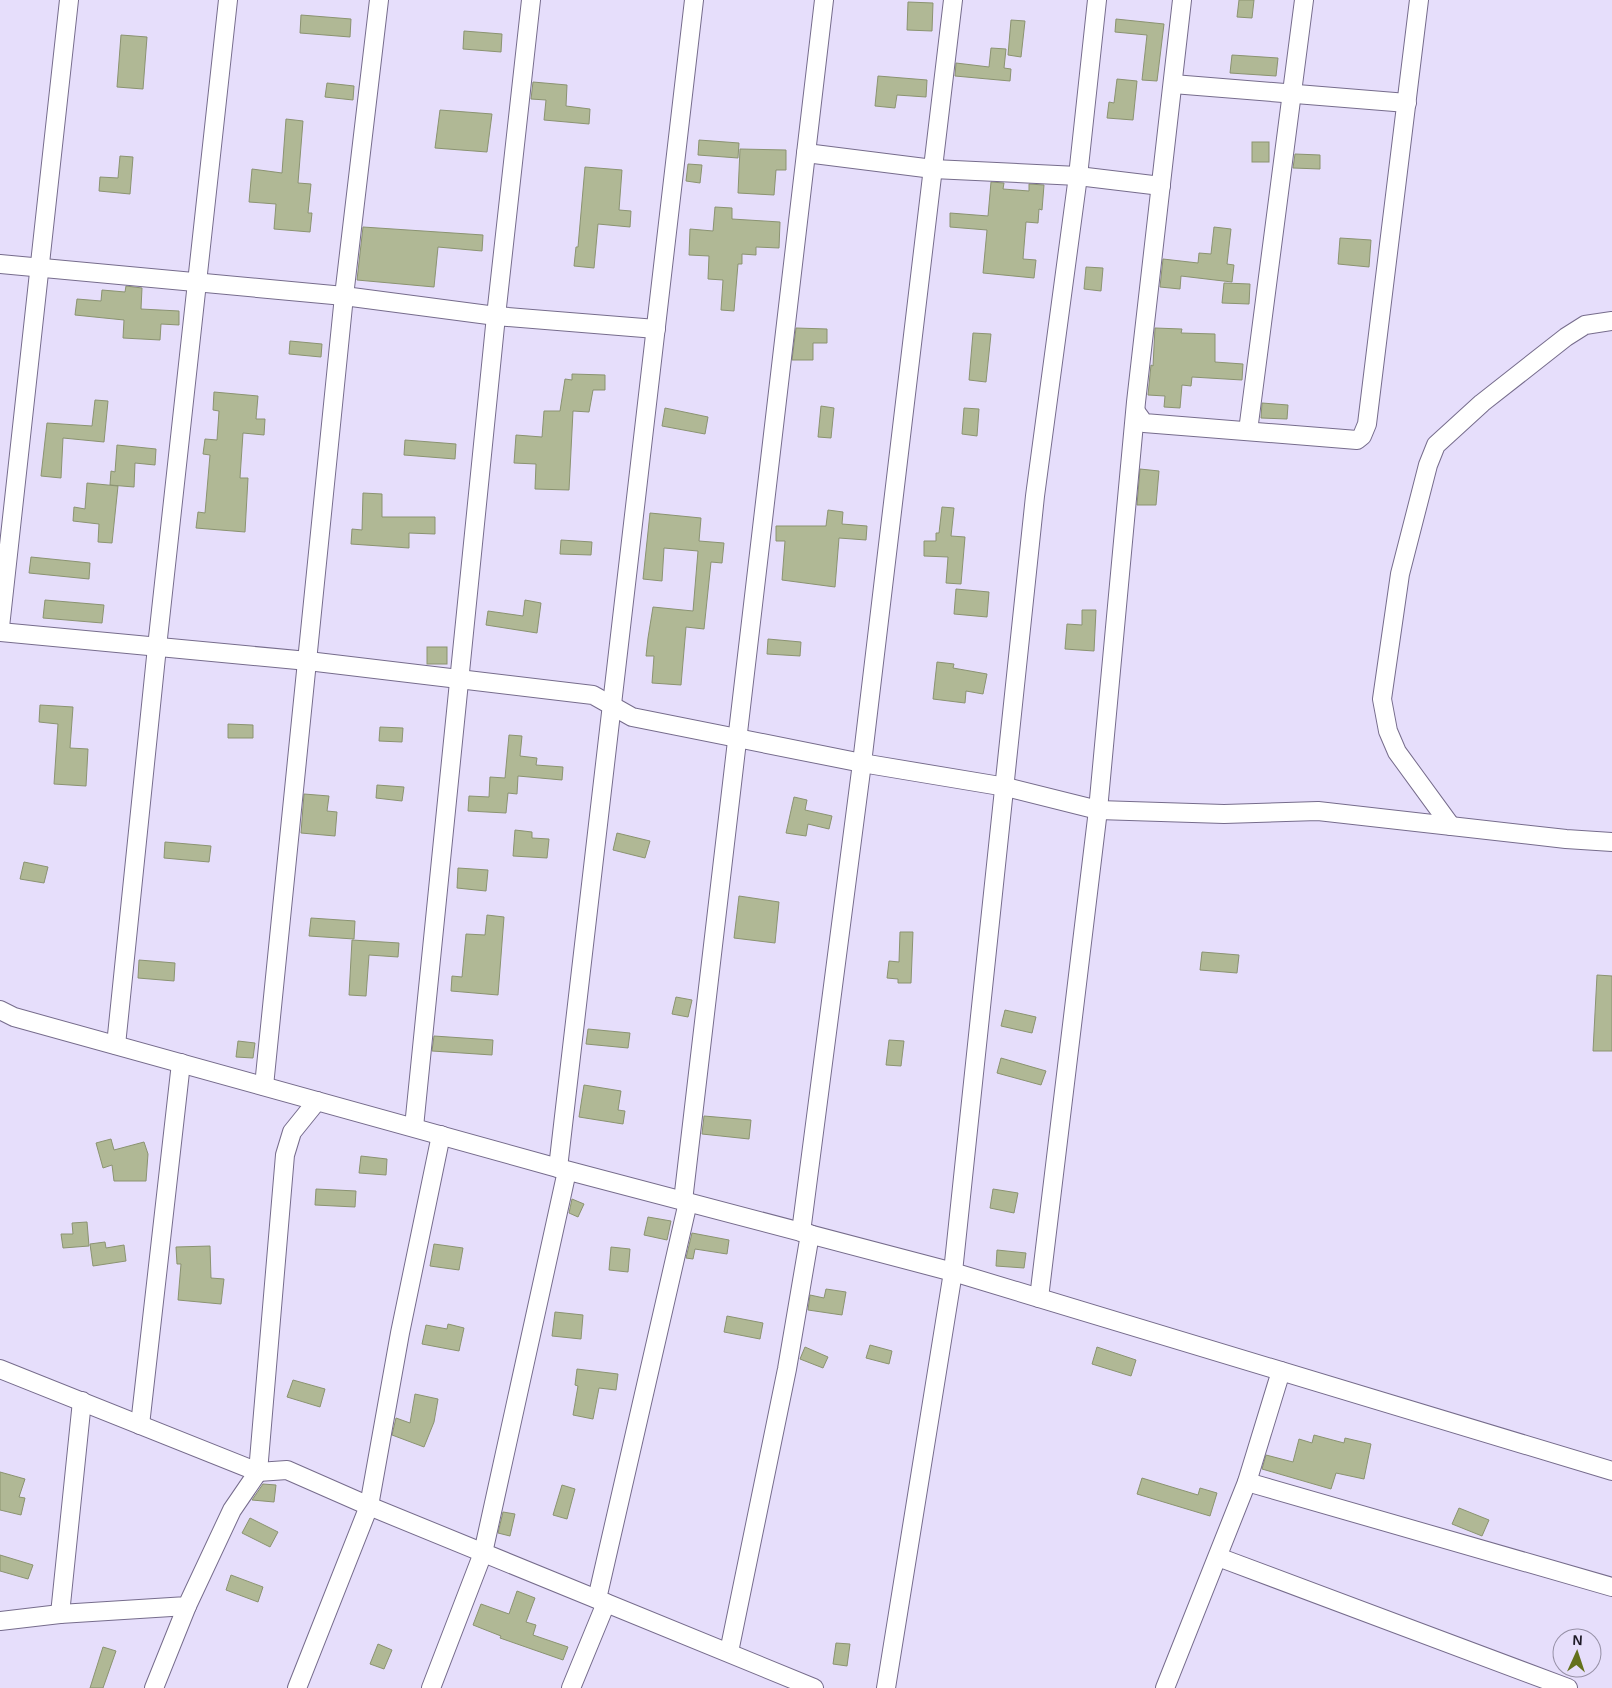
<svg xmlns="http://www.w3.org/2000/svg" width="1612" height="1688" font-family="Arial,sans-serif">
	<rect width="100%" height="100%" fill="#e6defb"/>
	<g fill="#b0b895" stroke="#8b9371">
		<polygon points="1239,0 1254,0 1252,18 1237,17"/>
		<polygon points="908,2 933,3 932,31 907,30"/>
		<polygon points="301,15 351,19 350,37 300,33"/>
		<polygon points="1116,19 1164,24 1157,81 1142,80 1147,35 1115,32"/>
		<polygon points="1011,20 1025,21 1021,57 1008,55"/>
		<polygon points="464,31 502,34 501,52 463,49"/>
		<polygon points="121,35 147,37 143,89 117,87"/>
		<polygon points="991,48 1006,49 1004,68 1011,69 1010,81 955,76 956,63 989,67"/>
		<polygon points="1232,55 1278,58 1276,76 1230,73"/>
		<polygon points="878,76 927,80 926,97 897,95 895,108 875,106"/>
		<polygon points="1117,79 1137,81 1133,120 1107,118 1109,102 1114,103"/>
		<polygon points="533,82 567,85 566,106 590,109 589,124 544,120 546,100 531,99"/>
		<polygon points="327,83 354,86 353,100 325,97"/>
		<polygon points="440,110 492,114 487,152 435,148"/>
		<polygon points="286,119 303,121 298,183 311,184 308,213 312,213 310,232 274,229 276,204 249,202 252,169 282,173"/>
		<polygon points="699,140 739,143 738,158 698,155"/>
		<rect x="1252" y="142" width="17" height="20"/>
		<polygon points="740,149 786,150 786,170 776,170 774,195 738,193"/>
		<polygon points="1295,154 1320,155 1320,169 1293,168"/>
		<polygon points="120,156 133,157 130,194 99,191 100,177 118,178"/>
		<polygon points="688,164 702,165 700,183 686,181"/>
		<polygon points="585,167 622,170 619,210 631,211 630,227 598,224 594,268 574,266 576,247 578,247"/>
		<polygon points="991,182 1004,183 1003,189 1029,191 1029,184 1044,185 1042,210 1039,209 1038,223 1026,222 1023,259 1036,260 1034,278 983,273 987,230 950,227 950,213 988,216"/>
		<polygon points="715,207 732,208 732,219 780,222 779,248 756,247 756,255 742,254 742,264 738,264 734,311 721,310 723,280 708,279 709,256 689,255 690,229 713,231"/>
		<polygon points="363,227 483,235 482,251 438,247 434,287 357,280"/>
		<polygon points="1214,227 1231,229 1227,264 1234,265 1232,282 1181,276 1180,289 1160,287 1163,259 1198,263 1199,253 1211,254"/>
		<polygon points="1340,238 1371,240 1369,267 1338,264"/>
		<polygon points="1086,267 1103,268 1101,291 1084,289"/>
		<polygon points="1224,283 1250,284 1249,304 1222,303"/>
		<polygon points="126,286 142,288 141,309 179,311 179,325 161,324 160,340 123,338 124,320 75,315 77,299 101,301 102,290 125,292"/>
		<polygon points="796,328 827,329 827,343 813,343 813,360 792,360"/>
		<polygon points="1155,328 1182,329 1181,333 1215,334 1215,362 1243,364 1242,380 1192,377 1191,386 1182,385 1180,408 1164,407 1165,396 1148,395 1151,365 1153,366"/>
		<polygon points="973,333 991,334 986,382 969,380"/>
		<polygon points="290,341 322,344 321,357 289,354"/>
		<polygon points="572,374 605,375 605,390 593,390 589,412 573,411 569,490 535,489 536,464 514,463 516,435 542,437 544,411 560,411 565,379 572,380"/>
		<polygon points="214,392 258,396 256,419 265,419 264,435 243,433 240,478 248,478 245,532 196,528 198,512 205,513 210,455 203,454 205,439 217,440 219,411 213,410"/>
		<polygon points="95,400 108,401 104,442 63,438 61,478 41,476 47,423 92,426"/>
		<polygon points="1262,403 1288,405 1287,419 1261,418"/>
		<polygon points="821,406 834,408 831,438 818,437"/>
		<polygon points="665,408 708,417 705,434 662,426"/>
		<polygon points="964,408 979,409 977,436 962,434"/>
		<polygon points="405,440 456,444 455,459 404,455"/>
		<polygon points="117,445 156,449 155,465 135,463 134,487 110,485 111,471 115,472"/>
		<polygon points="1140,469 1159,471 1156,505 1137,505"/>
		<polygon points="87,483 118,486 112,543 98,542 99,524 73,521 74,507 85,509"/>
		<polygon points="363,493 382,494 382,517 435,517 435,534 409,533 409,548 351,544 352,529 362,530"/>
		<polygon points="942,507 954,508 951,536 965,537 961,584 946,583 948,557 924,556 924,541 936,541 936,533 939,533"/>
		<polygon points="828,510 843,512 842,524 867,526 866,540 839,538 835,587 782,580 785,541 776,541 776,526 826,526"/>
		<polygon points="650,513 701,518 699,541 724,543 722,563 711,562 704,629 686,627 681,685 652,683 654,656 646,656 648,638 653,607 693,611 698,551 664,548 662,581 643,579"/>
		<polygon points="561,540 592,542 591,555 560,554"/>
		<polygon points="31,557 90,563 89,579 29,573"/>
		<polygon points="956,589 989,592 987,617 954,614"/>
		<polygon points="45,600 104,605 102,623 43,618"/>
		<polygon points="525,600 541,603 537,633 486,625 488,611 523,616"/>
		<polygon points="1082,610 1096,610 1094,651 1065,649 1067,624 1082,625"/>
		<polygon points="768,639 801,642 800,656 767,654"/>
		<rect x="427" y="647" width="20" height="17"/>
		<polygon points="937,662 954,664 953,668 987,674 983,694 966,691 965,703 933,699"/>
		<polygon points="40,705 73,707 70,748 88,749 86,786 54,784 58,724 39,722"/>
		<polygon points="228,724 253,725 253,738 228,738"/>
		<polygon points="380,727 403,728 402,742 379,741"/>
		<polygon points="509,735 522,736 520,756 537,758 536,765 563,767 562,780 518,776 517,794 508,793 506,813 468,811 469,796 489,797 490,777 505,778"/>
		<polygon points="377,785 404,787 402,801 376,798"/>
		<polygon points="304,794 329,796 327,811 337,812 335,836 301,833"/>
		<polygon points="794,797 807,800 805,810 832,816 829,829 808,824 806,836 786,833"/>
		<polygon points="515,830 532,832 532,838 549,839 547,858 513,856"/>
		<polygon points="617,833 650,841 645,858 613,850"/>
		<polygon points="165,842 211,846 209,862 164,858"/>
		<polygon points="24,862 48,867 44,883 20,879"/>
		<polygon points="458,868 488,870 486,891 457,888"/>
		<polygon points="739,896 779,902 775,943 734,938"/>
		<polygon points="487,915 504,917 498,995 451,991 452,976 462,977 466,934 485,935"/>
		<polygon points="311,918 355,921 354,939 309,936"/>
		<polygon points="900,932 913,932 911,983 898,983 898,979 887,978 889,961 899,962"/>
		<polygon points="352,940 399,943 398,957 369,955 366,996 349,995"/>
		<polygon points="1202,952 1239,955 1237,973 1200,970"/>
		<polygon points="139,960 175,963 174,981 138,978"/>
		<polygon points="1597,975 1612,976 1612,1051 1593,1051"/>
		<polygon points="676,997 692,1000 688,1017 672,1014"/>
		<polygon points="1005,1010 1036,1017 1032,1033 1001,1026"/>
		<polygon points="588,1029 630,1033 628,1048 586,1044"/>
		<polygon points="434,1036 493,1040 492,1055 432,1051"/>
		<polygon points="889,1040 904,1041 901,1066 886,1065"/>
		<polygon points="238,1041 255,1043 253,1058 236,1057"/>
		<polygon points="1001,1058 1046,1071 1041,1085 997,1073"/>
		<polygon points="584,1085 621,1091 618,1110 625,1111 623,1124 579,1117"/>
		<polygon points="704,1116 751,1120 749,1139 702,1134"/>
		<polygon points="111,1139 114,1150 144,1142 148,1154 146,1181 114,1181 112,1165 103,1168 96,1143"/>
		<polygon points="361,1156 387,1159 386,1175 359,1173"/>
		<polygon points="316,1189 356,1191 355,1207 315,1205"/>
		<polygon points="993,1189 1018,1193 1014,1213 990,1208"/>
		<polygon points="572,1199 584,1204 578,1217 569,1213"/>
		<polygon points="648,1217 671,1221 667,1240 644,1235"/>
		<polygon points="87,1222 89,1246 63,1248 61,1234 73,1234 72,1223"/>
		<polygon points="692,1233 729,1240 727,1254 695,1249 693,1259 686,1258"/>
		<polygon points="105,1242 106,1248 124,1245 126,1261 93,1266 90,1244"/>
		<polygon points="434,1244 463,1248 459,1270 430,1266"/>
		<polygon points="210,1246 211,1278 224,1279 221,1304 178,1300 181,1264 177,1264 176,1247"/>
		<polygon points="611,1247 630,1249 628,1272 609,1270"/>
		<polygon points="997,1250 1026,1253 1024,1268 996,1266"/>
		<polygon points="826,1289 846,1292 842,1315 808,1310 810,1295 824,1298"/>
		<polygon points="555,1312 583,1315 581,1339 552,1336"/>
		<polygon points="727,1316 763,1323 760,1339 724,1332"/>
		<polygon points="448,1324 464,1328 459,1351 422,1344 426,1325 447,1329"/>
		<polygon points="870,1345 892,1351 889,1364 866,1358"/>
		<polygon points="805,1347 828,1357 823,1368 800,1359"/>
		<polygon points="1097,1347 1136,1360 1131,1376 1092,1364"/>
		<polygon points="577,1369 618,1374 616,1390 599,1388 593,1419 573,1415 578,1386 575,1385"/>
		<polygon points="293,1380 325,1389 320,1407 287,1397"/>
		<polygon points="415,1394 438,1399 434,1422 424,1447 392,1435 396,1418 410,1423"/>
		<polygon points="1314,1435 1344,1443 1345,1438 1371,1444 1364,1479 1336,1473 1331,1489 1262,1469 1266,1455 1293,1462 1299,1439 1312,1443"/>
		<polygon points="0,1472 25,1479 19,1497 25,1498 21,1515 0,1510"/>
		<polygon points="1142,1478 1198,1495 1200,1488 1217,1493 1210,1516 1137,1494"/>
		<polygon points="263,1484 276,1485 274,1502 252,1500"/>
		<polygon points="562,1485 575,1489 567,1519 553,1515"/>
		<polygon points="1459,1508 1489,1520 1482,1536 1452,1524"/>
		<polygon points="503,1512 515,1514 510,1536 498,1533"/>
		<polygon points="250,1518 278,1532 270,1547 242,1533"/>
		<polygon points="0,1555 33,1565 28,1579 0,1571"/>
		<polygon points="231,1575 263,1587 258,1602 226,1590"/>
		<polygon points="517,1591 535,1598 526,1622 536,1625 533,1635 568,1647 563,1660 500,1638 501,1636 473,1625 481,1604 509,1614"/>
		<polygon points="836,1643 850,1644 847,1666 833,1664"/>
		<polygon points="378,1644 392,1650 384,1669 370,1664"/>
		<polygon points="103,1647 116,1651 103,1688 90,1688"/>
	</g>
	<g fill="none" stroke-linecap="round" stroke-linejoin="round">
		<defs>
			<g id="street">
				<polyline points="1173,84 1407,103"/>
				<polyline points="806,153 933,169 1078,176 1161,186"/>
				<polyline points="0,264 344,296 496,316 656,329"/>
				<polyline points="1136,412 1144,423 1357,440 1362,436 1367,424 1419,0"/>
				<polyline points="1248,431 1304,0"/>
				<polyline points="0,627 69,0"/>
				<polyline points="0,632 308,661 593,695 632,717 862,763 1006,787 1098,810 1224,814 1318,811 1566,839 1612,842"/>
				<polyline points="1451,826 1397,752 1388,731 1382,699 1400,574 1428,465 1436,445 1482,403 1566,337 1585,325 1612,321"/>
				<polyline points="0,1010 14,1017 558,1168 953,1272 1612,1471"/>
				<polyline points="116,1045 157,647 228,0"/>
				<polyline points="264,1086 344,296 379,0"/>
				<polyline points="414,1127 496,316 531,0"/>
				<polyline points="558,1168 694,0"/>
				<polyline points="683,1201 824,0"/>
				<polyline points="801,1232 862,763 953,0"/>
				<polyline points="1039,1298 1098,810 1136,402 1182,0"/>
				<polyline points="0,1369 258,1472 287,1470 369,1506 814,1688"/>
				<polyline points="140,1425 181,1063"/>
				<polyline points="1247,1482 1612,1587"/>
				<polyline points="1218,1557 1568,1688"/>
				<polyline points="597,1599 688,1202"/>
				<polyline points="60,1614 82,1401"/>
				<polyline points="0,1621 60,1614 187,1606 232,1510 258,1472 285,1155 292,1132 317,1101"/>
				<polyline points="729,1652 787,1369 810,1234"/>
				<polyline points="154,1688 187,1606"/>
				<polyline points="297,1688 369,1506 400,1333 441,1135"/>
				<polyline points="431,1688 483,1553 567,1171"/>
				<polyline points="571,1688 606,1603"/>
				<polyline points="886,1688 953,1272 1035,496 1078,176 1097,0"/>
				<polyline points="1165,1688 1247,1482 1281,1371"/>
			</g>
		</defs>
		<use href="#street" stroke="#766c8c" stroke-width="20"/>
		<use href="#street" stroke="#fff" stroke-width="18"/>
	</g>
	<g transform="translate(1577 1653) rotate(3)"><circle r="24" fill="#e6defb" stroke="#9690a6"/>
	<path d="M0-4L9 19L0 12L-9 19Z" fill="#64711c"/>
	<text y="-8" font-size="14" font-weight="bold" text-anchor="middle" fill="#1e1a27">N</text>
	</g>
</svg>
